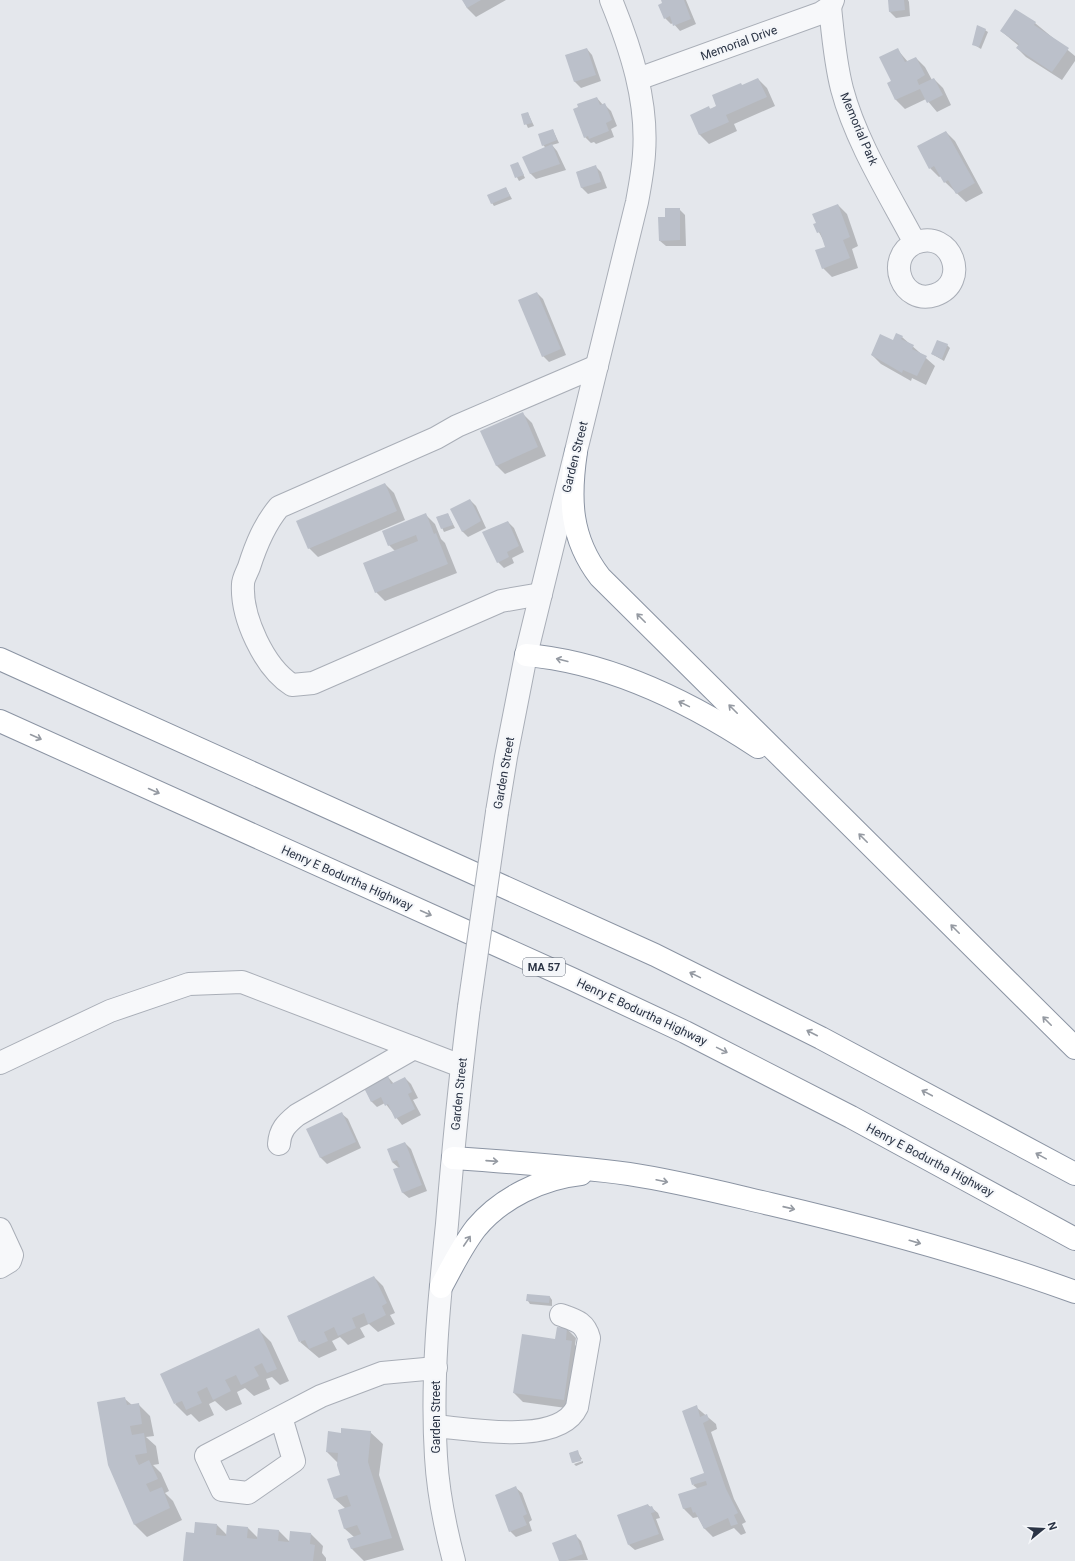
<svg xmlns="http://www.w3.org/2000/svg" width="1075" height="1561" viewBox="0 0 1075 1561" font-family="Roboto,sans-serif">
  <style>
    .shadow { fill: #0003 }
    .building { fill: #bbc0ca }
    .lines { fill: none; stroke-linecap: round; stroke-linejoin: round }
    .minor-casing { stroke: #a9aeb7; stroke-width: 24 }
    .highway-casing { stroke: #8b94a3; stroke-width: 24 }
    .minor { stroke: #f7f8fa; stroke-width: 22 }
    .highway { stroke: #fff; stroke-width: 22 }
    .minor-bridge-casing { stroke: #a9aeb7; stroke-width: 24; stroke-linecap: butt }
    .minor-bridge { stroke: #f7f8fa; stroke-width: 22 }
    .oneway { stroke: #959aa2 }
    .labels { text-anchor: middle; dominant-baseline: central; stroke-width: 4; stroke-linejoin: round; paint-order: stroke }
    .shield { fill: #f4f6f9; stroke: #676e7b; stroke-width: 1 }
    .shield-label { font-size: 11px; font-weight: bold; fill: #2b3445 }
    .street-label { font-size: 12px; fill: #2b3445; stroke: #f4f6f9 }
  </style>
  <rect width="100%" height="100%" fill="#e4e7ec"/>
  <!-- shadow -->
  <g class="shadow">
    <polygon points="463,0 506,0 476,17 467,8"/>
    <polygon points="662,0 686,0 696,24 680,31 673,23 671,24 665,18"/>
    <polygon points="889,0 908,0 909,2 910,16 896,18 890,12"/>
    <polygon points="1016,10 1035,23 1075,56 1075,61 1062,80 1026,57 1017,48 1019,46 1001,31"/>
    <polygon points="985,30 988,32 981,49 973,44"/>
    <polygon points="587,49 592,55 601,81 581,88 575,82 567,55"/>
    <polygon points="897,49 908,62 916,58 925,67 932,80 934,79 943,88 951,105 937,112 926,99 905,109 896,100 888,84 892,81"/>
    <polygon points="758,79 767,88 775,106 734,124 737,131 709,144 700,135 692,115 709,108 711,109 718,106 742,86"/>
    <polygon points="597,98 603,105 605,105 611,111 617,126 611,129 614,137 596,144 594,142 591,143 585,137"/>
    <polygon points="528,113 534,126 528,128 522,115"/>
    <polygon points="553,130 559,143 552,145 557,151 566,170 536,179 530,173 546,148 543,145"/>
    <polygon points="946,132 955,141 983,193 966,202 945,182 941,176 939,177 930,168"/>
    <polygon points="518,163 525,178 519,181 511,166"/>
    <polygon points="595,166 601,172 607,188 588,194 582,188 577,172"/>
    <polygon points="506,188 512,199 494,206 492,203"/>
    <polygon points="838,205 847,214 858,246 852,249 858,268 832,277 823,268 827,247 815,225"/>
    <polygon points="679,209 685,215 686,246 666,246 660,241"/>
    <polygon points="537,293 543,299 566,355 549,362 543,356"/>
    <polygon points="902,337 935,366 926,385 912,378 911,381 881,364 872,355"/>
    <polygon points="947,345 950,348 944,361 932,354"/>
    <polygon points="523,414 532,423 546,456 505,474 496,465"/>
    <polygon points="385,484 394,493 405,520 318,557 309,548"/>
    <polygon points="470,500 476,506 486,528 468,537 462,531"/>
    <polygon points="448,514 455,528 444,532 437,517"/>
    <polygon points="426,515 435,524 441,539 445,543 457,573 385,601 376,592 395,551 389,545"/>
    <polygon points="508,522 514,528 524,552 512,558 514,563 504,568 498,562"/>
    <polygon points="388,1077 394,1084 405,1078 411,1084 418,1098 413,1100 421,1115 402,1125 385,1103 377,1107 371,1101"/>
    <polygon points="342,1114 348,1119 361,1148 327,1164 321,1158 308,1129"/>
    <polygon points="405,1143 411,1149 427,1191 409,1198 403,1193 399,1168 392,1162"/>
    <polygon points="374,1277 383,1286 395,1313 390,1315 395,1324 378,1332 369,1324 360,1328 365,1337 348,1345 340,1337 332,1341 337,1350 319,1358 300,1342"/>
    <polygon points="550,1297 552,1300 552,1306 530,1304 528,1301"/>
    <polygon points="567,1329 576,1338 575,1345 581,1351 573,1409 523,1402 514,1393 556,1340"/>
    <polygon points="259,1330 271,1342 289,1381 280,1385 272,1377 266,1379 270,1389 254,1396 245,1388 237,1392 242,1404 226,1411 215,1401 209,1404 214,1415 199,1422 191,1414 187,1416 175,1404"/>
    <polygon points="125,1399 132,1405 138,1404 150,1416 154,1436 146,1437 156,1446 159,1464 153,1465 161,1473 169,1491 165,1493 173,1501 182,1520 147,1537 135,1525"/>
    <polygon points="696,1407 716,1424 717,1429 711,1432 734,1499 746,1522 742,1524 746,1533 741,1535 734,1528 713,1537 704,1528 698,1517 693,1518 684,1509 680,1494 698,1489 693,1485 706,1474"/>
    <polygon points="370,1432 383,1444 379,1475 404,1550 364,1561 352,1549 349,1539 354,1537 345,1529 345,1508 335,1499 341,1476 338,1463 327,1452 342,1434"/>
    <polygon points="577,1451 582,1459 573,1463 570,1453"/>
    <polygon points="583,1461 583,1463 576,1466 574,1464"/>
    <polygon points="516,1488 522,1493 532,1520 529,1522 532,1531 516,1537 510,1531"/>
    <polygon points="648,1505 658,1513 660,1518 656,1519 664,1540 635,1550 629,1545"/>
    <polygon points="217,1525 227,1535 248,1528 258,1538 259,1529 279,1531 290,1542 311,1534 323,1546 322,1553 326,1558 326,1561 185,1561 195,1534"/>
    <polygon points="575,1535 581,1541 588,1560 560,1561"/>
  </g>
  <!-- building -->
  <g class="building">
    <polygon points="462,0 481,0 467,8"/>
    <polygon points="661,0 684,0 691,19 673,26 670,16 664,19 658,5 662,3"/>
    <polygon points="888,0 904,0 905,10 889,12"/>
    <polygon points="1015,9 1036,22 1034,25 1069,48 1052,72 1016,48 1019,44 1000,31"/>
    <polygon points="977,25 986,29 979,47 972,45"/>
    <polygon points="587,48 596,75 574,82 565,55"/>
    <polygon points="898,48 905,62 916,57 925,75 917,80 919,85 934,78 943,95 927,103 920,89 895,100 887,83 891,81 879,57"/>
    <polygon points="758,78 767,97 726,115 729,122 699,135 690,115 709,106 710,109 716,106 712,95 741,83 742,85"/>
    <polygon points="597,97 600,105 605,103 612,120 606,123 609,131 589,139 588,136 584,138 573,109 578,107 577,104"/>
    <polygon points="528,112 532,123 524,125 521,114"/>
    <polygon points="553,129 557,140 542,146 538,134"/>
    <polygon points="946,131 975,183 956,194 948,180 944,183 934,166 929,169 917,146"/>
    <polygon points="552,144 560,164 530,174 522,157"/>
    <polygon points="518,162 524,175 515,178 510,165"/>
    <polygon points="596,165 601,182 581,188 576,172"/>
    <polygon points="506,187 510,196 491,204 487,195"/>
    <polygon points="838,204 850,237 843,240 850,258 822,269 815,250 825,247 820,232 817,233 813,224 816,223 812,214"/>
    <polygon points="665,208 680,208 680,240 659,241 658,217 665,217"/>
    <polygon points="537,292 561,349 542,357 518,300"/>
    <polygon points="896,333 903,336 901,339 914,345 912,349 927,356 917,376 903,370 902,373 871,355 880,334 893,340"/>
    <polygon points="937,340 948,344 942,359 931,354"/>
    <polygon points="523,412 538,447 496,466 480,431"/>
    <polygon points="385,483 397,511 308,549 296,521"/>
    <polygon points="470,499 481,521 462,532 450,509"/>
    <polygon points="426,513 434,534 436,533 448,564 375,593 363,563 418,541 416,535 388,546 382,531"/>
    <polygon points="448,513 453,525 441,529 436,517"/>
    <polygon points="508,521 519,546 507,552 509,557 497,563 482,532"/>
    <polygon points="388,1076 391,1084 405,1077 412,1092 408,1094 415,1109 395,1119 388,1104 385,1106 381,1097 371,1102 364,1088"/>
    <polygon points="342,1112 356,1142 320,1158 306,1129"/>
    <polygon points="405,1142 422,1185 402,1193 393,1169 400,1167 397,1160 392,1162 387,1149"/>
    <polygon points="374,1276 387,1303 382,1306 386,1315 368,1324 364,1313 352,1318 356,1328 338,1336 334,1327 324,1332 328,1341 309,1349 305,1340 299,1342 287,1316"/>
    <polygon points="527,1294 550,1296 549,1303 526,1301"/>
    <polygon points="557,1327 567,1328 566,1340 572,1341 564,1400 513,1393 522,1334 555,1339"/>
    <polygon points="259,1328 277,1369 267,1373 262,1363 254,1367 259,1376 241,1385 236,1375 225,1380 231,1391 213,1400 207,1387 197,1392 202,1403 186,1410 182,1401 174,1404 160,1374"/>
    <polygon points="125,1397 127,1405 139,1403 142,1424 130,1426 132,1435 144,1433 147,1453 135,1455 136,1459 139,1465 149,1460 158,1479 146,1484 150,1492 162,1487 170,1508 134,1525 108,1465 97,1402"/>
    <polygon points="697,1405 700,1417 707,1414 709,1420 703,1423 726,1489 738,1513 734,1515 738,1524 731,1526 728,1518 704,1529 695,1512 693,1513 691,1507 683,1509 678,1494 707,1485 706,1481 692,1485 690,1478 704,1473 682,1411"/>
    <polygon points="341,1428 371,1431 368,1462 392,1538 351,1549 347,1539 361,1534 357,1525 344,1529 338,1510 351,1506 347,1495 334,1499 327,1479 340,1475 337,1465 338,1453 326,1452 328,1431 341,1433"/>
    <polygon points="578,1450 581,1461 572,1463 569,1453"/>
    <polygon points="516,1486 527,1514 523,1516 527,1525 509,1532 495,1495"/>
    <polygon points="648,1504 649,1507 652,1506 655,1512 651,1513 659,1534 628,1545 617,1515"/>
    <polygon points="195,1522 217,1524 216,1535 226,1536 227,1525 248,1527 247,1538 257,1539 258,1528 279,1530 278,1541 289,1542 290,1531 311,1533 310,1544 315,1545 313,1561 183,1561 186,1532 194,1533"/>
    <polygon points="576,1534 583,1554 565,1561 559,1561 552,1543"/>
  </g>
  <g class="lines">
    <defs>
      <g id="minor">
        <path d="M830 7C833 35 835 62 842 89 856 142 889 194 915 243 952 228 971 283 935 295 902 306 884 258 915 243"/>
        <polyline points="638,79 821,13 830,7 833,0"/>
        <path d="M541 594 501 601 313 683 292 685C264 667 241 617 243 584 243 579 247 572 249 567 256 545 264 525 279 507L436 438 457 426 597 366"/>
        <path d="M497 812 506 757 526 655 637 202C640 186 643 170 644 154 648 101 631 49 611 0"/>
        <polyline points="0,1063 110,1011 189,984 242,982 461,1066"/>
        <path d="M279 1144C280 1130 286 1124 297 1115L414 1048"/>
        <polyline points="0,1229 12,1255 10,1261 0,1267"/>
        <polyline points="281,1417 294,1461 248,1493 222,1490 206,1456 321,1396 382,1373 436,1368"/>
        <path d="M435 1426C470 1429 559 1446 577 1407L589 1338C585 1322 575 1320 561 1315"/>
        <path d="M454 1561C445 1527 438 1492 436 1457 431 1379 439 1301 447 1224 453 1151 460 1079 469 1007"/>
      </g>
      <g id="highway">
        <path d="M576 452C569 499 570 538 600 577L1075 1048"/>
        <path d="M526 655C609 662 690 702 758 747"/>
        <polyline points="0,659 655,955 821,1038 1075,1174"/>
        <polyline points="0,721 572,979 685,1032 851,1117 1075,1239"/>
        <path d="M453 1158C512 1162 570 1166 629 1174 676 1181 723 1193 770 1204 873 1228 976 1256 1075 1292"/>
        <path d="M441 1287C452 1267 462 1246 476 1228 501 1198 542 1178 581 1174"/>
      </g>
    </defs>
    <!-- minor casing -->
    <use href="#minor" class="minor-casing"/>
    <!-- highway casing -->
    <use href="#highway" class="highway-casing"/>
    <!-- minor -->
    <use href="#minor" class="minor"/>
    <!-- highway -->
    <use href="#highway" class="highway"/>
    <defs>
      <polyline id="minor-bridge" points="469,1007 497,812"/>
    </defs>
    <!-- minor-bridge casing -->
    <use href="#minor-bridge" class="minor-bridge-casing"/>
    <!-- minor-bridge -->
    <use href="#minor-bridge" class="minor-bridge"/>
  </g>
  <!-- one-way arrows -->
  <defs><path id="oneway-shaft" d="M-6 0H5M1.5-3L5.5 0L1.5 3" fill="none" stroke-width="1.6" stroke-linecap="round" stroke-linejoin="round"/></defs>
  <g class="oneway">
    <use href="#oneway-shaft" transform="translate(641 618) rotate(-135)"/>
    <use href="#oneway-shaft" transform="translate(562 660) rotate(-166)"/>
    <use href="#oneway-shaft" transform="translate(684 704) rotate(-154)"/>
    <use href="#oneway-shaft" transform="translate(733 709) rotate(-135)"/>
    <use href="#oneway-shaft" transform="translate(36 737) rotate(24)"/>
    <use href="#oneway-shaft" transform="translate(154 791) rotate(24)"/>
    <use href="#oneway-shaft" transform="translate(863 838) rotate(-135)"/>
    <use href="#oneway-shaft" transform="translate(426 913) rotate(24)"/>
    <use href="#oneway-shaft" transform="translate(955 929) rotate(-135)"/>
    <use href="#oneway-shaft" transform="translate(695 975) rotate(-154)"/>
    <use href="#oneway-shaft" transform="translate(1047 1021) rotate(-135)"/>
    <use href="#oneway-shaft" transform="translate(812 1033) rotate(-153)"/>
    <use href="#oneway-shaft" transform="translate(722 1050) rotate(26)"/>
    <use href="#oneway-shaft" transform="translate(927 1093) rotate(-152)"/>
    <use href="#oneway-shaft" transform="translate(1041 1156) rotate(-151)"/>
    <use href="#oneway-shaft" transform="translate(492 1161) rotate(4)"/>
    <use href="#oneway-shaft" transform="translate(662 1181) rotate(12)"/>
    <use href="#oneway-shaft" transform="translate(789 1208) rotate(13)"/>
    <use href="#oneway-shaft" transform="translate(467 1241) rotate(-56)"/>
    <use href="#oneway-shaft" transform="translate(915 1242) rotate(16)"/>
  </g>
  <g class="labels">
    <!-- shield labels -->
    <rect class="shield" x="523" y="958" width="42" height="18" rx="3"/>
    <g class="shield-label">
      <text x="544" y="967">MA 57</text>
    </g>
    <!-- street labels -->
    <g class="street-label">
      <text transform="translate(739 43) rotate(-20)">Memorial Drive</text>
      <text transform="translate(859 129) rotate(67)">Memorial Park</text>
      <text transform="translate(575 457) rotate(-76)">Garden Street</text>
      <text transform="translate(504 773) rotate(-80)">Garden Street</text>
      <text transform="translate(347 878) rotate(24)">Henry E Bodurtha Highway</text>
      <text transform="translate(642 1012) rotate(25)">Henry E Bodurtha Highway</text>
      <text transform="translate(459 1094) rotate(-84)">Garden Street</text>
      <text transform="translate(930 1160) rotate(28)">Henry E Bodurtha Highway</text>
      <text transform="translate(436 1417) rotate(-90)">Garden Street</text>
    </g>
  </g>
  <!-- north arrow -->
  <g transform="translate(1043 1529) rotate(72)" stroke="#f4f6f9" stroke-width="3" paint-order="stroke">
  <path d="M0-3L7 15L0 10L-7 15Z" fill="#2b3445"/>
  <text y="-6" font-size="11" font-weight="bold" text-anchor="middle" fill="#2b3445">N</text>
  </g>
</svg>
